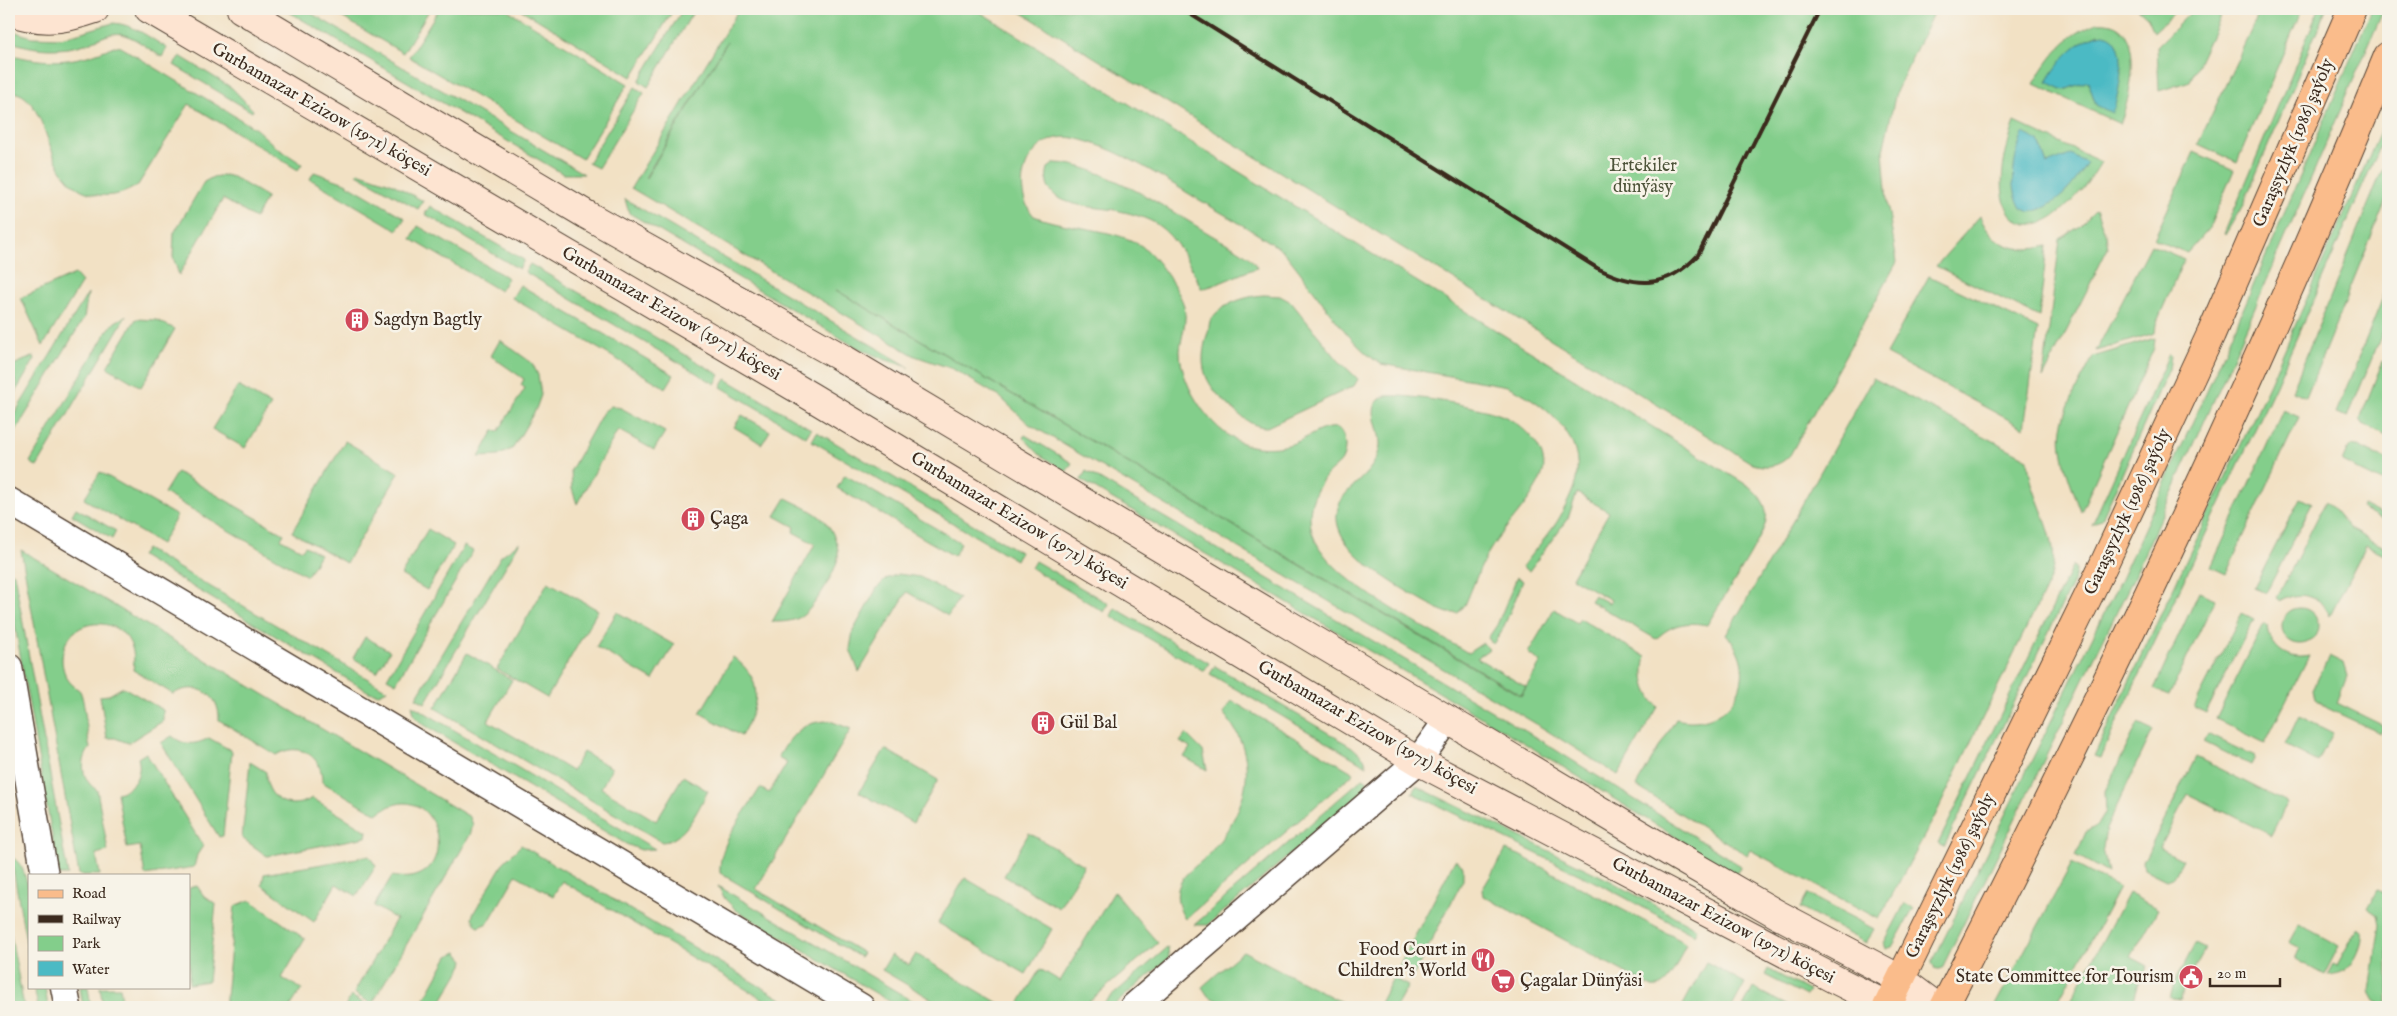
<svg xmlns="http://www.w3.org/2000/svg" width="2397" height="1016" viewBox="0 0 2397 1016" font-family="'IM FELL English',serif">
  <style>
    .green { fill: #83ce8b; stroke: #5f7c54; fill-rule: evenodd }
    .water { fill: #4cbac4; stroke: #447271 }
    .lines { fill: none; stroke-linecap: round; stroke-linejoin: round }
    .street-casing { stroke: #564537; stroke-width: 29 }
    .secondary-casing { stroke: #564537; stroke-width: 30 }
    .primary-casing { stroke: #564537; stroke-width: 30 }
    .street { stroke: #fff; stroke-width: 26 }
    .secondary { stroke: #fde4d1; stroke-width: 28 }
    .primary { stroke: #fabc8b; stroke-width: 28 }
    .rail { stroke: #3b2a1e; stroke-width: 4 }
    .labels { text-anchor: middle; dominant-baseline: central; stroke-width: 5; stroke-linejoin: round; paint-order: stroke }
    .street-label { font-size: 18px; fill: #3b2a1e; stroke: #f7f3e8 }
    .park-label { font-size: 18px; fill: #4d5339; stroke: #f7f3e8 }
    .poi-label { font-size: 18px; fill: #3b2a1e; stroke: #f7f3e8; text-anchor: start }
  </style>
  <rect width="100%" height="100%" fill="#f7f3e8"/>
  <filter id="ink" filterUnits="userSpaceOnUse"><feTurbulence type="fractalNoise" baseFrequency=".02" numOctaves="2"/><feDisplacementMap in="SourceGraphic" scale="10" xChannelSelector="R" yChannelSelector="G"/><feConvolveMatrix kernelMatrix="1 2 1 2 8 2 1 2 1" color-interpolation-filters="sRGB"/></filter>
  <filter id="wash" filterUnits="userSpaceOnUse"><feTurbulence type="fractalNoise" baseFrequency=".0096" numOctaves="4" result="noise"/><feDisplacementMap in="SourceGraphic" scale="20" xChannelSelector="R" yChannelSelector="G"/><feGaussianBlur stdDeviation="1.12" result="paint"/><feColorMatrix in="noise" values="0 0 0 0 0 0 0 0 0 0 0 0 0 0 0 0 0 1.4 0 .05"/><feComposite in="paint" operator="in"/></filter>
  <g filter="url(#wash)">
    <rect width="100%" height="100%" fill="#f2e1c4"/>
    <!-- green -->
    <g class="green">
      <polygon points="284,9 304,9 584,174 563,174"/>
      <polygon points="328,9 430,9 403,53"/>
      <polygon points="439,9 506,9 628,84 582,159 409,57"/>
      <polygon points="520,9 674,9 632,77"/>
      <polygon points="683,9 695,9 648,87 639,81"/>
      <path d="M739 9H975L1750 487C1761 497 1768 506 1766 520 1765 536 1718 606 1707 625 1687 621 1671 624 1656 639L1590 601 1594 595 1609 603 1611 600 1572 578 1609 512 1577 493 1568 518 1529 571 1522 567C1534 549 1551 534 1561 515 1567 503 1576 487 1577 473 1582 433 1539 399 1507 386L1381 364C1346 344 1311 282 1282 250 1253 230 1221 213 1191 195 1155 173 1115 147 1074 138 1030 130 1007 186 1034 216 1065 229 1117 228 1143 247 1155 255 1180 291 1184 306 1188 319 1181 337 1180 351 1180 387 1215 438 1251 446 1266 449 1285 448 1299 441 1313 435 1322 426 1338 428 1346 435 1347 450 1342 460 1338 466 1331 470 1326 476 1311 495 1305 518 1315 540 1336 585 1426 627 1468 653L1483 643 1489 649 1477 658 1526 687 1521 695 836 290 1521 696 1541 662 1528 653 1554 609 1577 623 1580 619 1646 657C1641 676 1645 693 1658 707L1618 775 1533 722 1029 424 1000 397 953 369 915 356 631 188ZM727 42 646 178H645Z"/>
      <path d="M1016 9H1935L1896 92 1883 151 1887 202 1897 262 1790 455C1779 467 1767 468 1753 464Z"/>
      <polygon points="2138,9 2178,9 2154,32 2148,18"/>
      <polygon points="2194,9 2224,9 2190,81 2159,91 2157,46"/>
      <polygon points="2261,9 2302,9 2237,162 2198,144"/>
      <polygon points="2319,9 2326,9 2243,205 2225,235 2224,234"/>
      <polygon points="2372,9 2384,9 2239,345 2131,583 1942,968 1935,970 1932,963 2121,579 2229,342"/>
      <path d="M113 23C133 24 150 38 167 48L162 57C150 50 135 37 122 34 110 31 96 41 85 44 60 52 33 50 9 41V30L32 37 61 38Z"/>
      <path d="M2097 23C2149 18 2131 96 2120 124L2034 84C2049 57 2067 34 2097 23ZM2099 34 2117 43C2124 63 2120 83 2115 103L2096 105 2088 81 2064 90 2048 82C2058 62 2077 42 2099 34Z"/>
      <path d="M114 46 121 47 256 129 276 147 302 164 298 170 189 104 138 185C126 193 113 197 98 195 47 188 54 125 26 98 22 94 14 92 9 90V54C47 65 78 63 114 46Z"/>
      <polygon points="180,56 232,88 253,110 252,112 174,65"/>
      <polygon points="635,87 644,93 598,168 588,163"/>
      <polygon points="2388,113 2388,128 2276,385 2100,758 2094,756 2270,383"/>
      <path d="M2015 122 2101 162C2089 183 2051 236 2020 222 1989 206 2006 146 2015 122ZM2021 138 2039 141 2047 165 2082 172 2066 192 2041 209 2016 197 2014 168Z"/>
      <polygon points="2194,152 2234,170 2209,228 2187,253 2154,239"/>
      <polygon points="2388,156 2388,195 2306,397 2292,391"/>
      <path d="M1055 163C1099 163 1169 210 1208 233 1222 242 1250 252 1257 268 1245 271 1208 290 1201 288 1190 265 1178 238 1155 223 1142 216 1129 213 1115 210 1091 206 1037 207 1048 168Z"/>
      <polygon points="314,172 345,183 405,218 397,230 310,179"/>
      <polygon points="358,172 393,184 423,201 418,209 357,174"/>
      <polygon points="225,175 233,177 267,197 255,218 223,199 179,275 173,257 174,233 204,182 213,177"/>
      <polygon points="625,199 909,367 883,359 854,346 629,213"/>
      <polygon points="430,206 524,260 519,269 425,214"/>
      <polygon points="2096,209 2106,236 2108,248 2043,378 2060,239 2077,228"/>
      <path d="M1980 216C1991 246 2019 254 2047 246L2039 317 1936 266Z"/>
      <polygon points="418,226 508,278 500,291 411,239"/>
      <polygon points="2151,245 2184,259 2156,324 2155,333 2096,351"/>
      <polygon points="530,264 720,375 715,384 525,272"/>
      <polygon points="75,274 82,282 43,346 21,298"/>
      <polygon points="1929,276 2038,329 2024,428 1886,354"/>
      <polygon points="520,285 674,375 666,388 512,298"/>
      <polygon points="2388,285 2388,319 2348,417 2336,413"/>
      <polygon points="88,293 84,318 9,442 9,423"/>
      <path d="M1264 295 1280 296 1291 302 1338 360 1358 379 1354 386 1267 427C1253 427 1244 419 1234 410 1206 386 1196 369 1208 332 1209 329 1209 325 1210 321 1220 304 1246 296 1264 295Z"/>
      <polygon points="126,316 37,467 30,462 107,331 115,322"/>
      <polygon points="136,319 156,320 175,329 141,387 107,367"/>
      <path d="M2155 338 2154 348 2081 512C2072 485 2056 452 2063 423 2068 400 2083 378 2093 357Z"/>
      <polygon points="500,340 532,363 538,375 541,395 536,409 513,448 498,456 479,457 494,430 498,432 525,388 521,385 524,379 491,356"/>
      <polygon points="2169,354 2171,356 2169,369 2102,519 2092,525"/>
      <polygon points="34,356 35,359 9,403 9,389 17,385 9,367"/>
      <polygon points="2383,360 2388,363 2388,437 2363,424 2360,419"/>
      <path d="M1873 378 2028 459C2029 500 2063 535 2051 577L1935 816 1879 919 1750 850 1747 855 1636 786 1676 719C1729 733 1765 674 1726 635L1794 519Z"/>
      <polygon points="726,379 811,429 806,437 721,387"/>
      <polygon points="238,386 271,405 245,448 212,429"/>
      <path d="M1385 396C1409 394 1478 406 1501 415 1520 422 1549 449 1543 472 1536 497 1504 527 1490 550 1479 568 1473 587 1465 605L1458 613H1448L1440 610C1409 592 1322 550 1339 505 1346 486 1371 478 1379 451 1385 431 1361 408 1385 396Z"/>
      <polygon points="611,406 621,408 665,432 654,450 618,430 577,504 572,489 571,470 603,412"/>
      <polygon points="2283,410 2299,417 2226,574 2211,567"/>
      <polygon points="742,415 770,431 762,444 734,427"/>
      <polygon points="817,432 1020,552 1016,560 812,441"/>
      <polygon points="1025,435 1072,463 1066,472 1039,454 1023,437"/>
      <polygon points="345,441 399,473 346,563 292,532"/>
      <polygon points="2352,446 2358,446 2388,461 2388,485 2342,462 2348,448"/>
      <polygon points="1086,471 1527,732 1741,866 1735,874 1521,741 1081,480"/>
      <polygon points="100,472 177,516 161,544 84,499"/>
      <polygon points="177,472 284,534 281,539 302,550 305,546 320,554 307,576 164,493"/>
      <polygon points="845,475 961,543 954,556 837,488"/>
      <path d="M786 498C801 506 821 513 830 528 835 537 839 547 838 557 836 572 814 608 802 616 793 622 782 622 772 622L815 544 793 532 795 527 775 516Z"/>
      <polygon points="2300,498 2312,504 2266,593 2254,588"/>
      <path d="M2326 501 2350 529 2388 549V556L2366 545 2330 616C2321 595 2299 590 2281 601L2277 598Z"/>
      <polygon points="2363,505 2388,518 2388,522 2361,508"/>
      <polygon points="76,508 116,531 112,539 72,515"/>
      <polygon points="428,529 454,545 427,590 401,575"/>
      <polygon points="520,542 425,703 416,698 501,556"/>
      <polygon points="464,546 473,551 396,683 387,678"/>
      <polygon points="146,549 387,690 379,694 369,692 141,556"/>
      <path d="M21 550 470 817 473 825 470 835 372 1004 354 993 396 919 374 906 392 876C467 892 440 766 377 814L322 782C323 756 299 741 276 755L219 720C220 693 196 681 173 694L133 670C143 613 64 608 62 659 62 669 66 680 74 686 75 688 79 689 80 691 85 701 87 735 90 748 79 762 82 781 97 790L108 851 96 854 100 875H79Z"/>
      <polygon points="1035,561 1109,604 1104,612 1031,568"/>
      <polygon points="2073,565 2076,571 2074,580 1944,847 1938,844"/>
      <polygon points="9,573 14,573 68,875 59,875 9,592"/>
      <polygon points="898,574 920,577 959,598 948,616 907,592 859,672 850,649 853,631 877,588 886,579"/>
      <polygon points="1517,577 1523,581 1501,633 1493,644 1488,638 1497,625"/>
      <polygon points="548,582 598,610 547,698 497,669"/>
      <polygon points="2199,592 2215,599 2169,696 2154,689"/>
      <polygon points="1115,608 1209,663 1204,671 1111,616"/>
      <circle cx="2300" cy="626" r="18"/>
      <polygon points="617,612 674,645 653,680 596,647"/>
      <polygon points="2242,613 2254,619 2206,713 2194,707"/>
      <path d="M2264 624 2268 626C2270 648 2288 661 2309 656L2265 743 2216 719Z"/>
      <polygon points="365,637 390,651 377,672 353,658"/>
      <path d="M467 653 512 680 488 721 572 771 583 752 612 768 601 788 656 821 683 776 708 791C698 809 685 841 662 842L435 708Z"/>
      <polygon points="2329,656 2343,663 2347,676 2337,703 2384,726 2380,733 2327,708 2315,699 2313,689"/>
      <path d="M733 657C766 681 758 706 741 736L700 713Z"/>
      <polygon points="1215,666 1352,747 1364,758 1367,766 1210,674"/>
      <polygon points="123,687 163,710 163,721 128,743 115,738 107,738 100,696 109,695"/>
      <path d="M1232 701 1354 773 1185 919C1178 908 1174 894 1181 882 1186 871 1200 864 1208 855 1246 813 1264 760 1223 713Z"/>
      <polygon points="412,705 655,849 641,850 626,844 421,723 415,717"/>
      <polygon points="2299,716 2333,733 2318,762 2285,745"/>
      <path d="M830 721 851 729 756 889 863 953 860 957 720 873C718 843 745 813 760 788L769 793 787 763 778 758C791 735 802 721 830 721Z"/>
      <polygon points="2138,723 2153,730 2106,829 2103,848 2108,873 2076,855 2086,832 2098,825 2106,812 2105,792"/>
      <polygon points="1186,734 1203,751 1207,770 1184,757 1190,748 1180,742"/>
      <polygon points="2208,734 2255,757 2251,765 2204,742"/>
      <path d="M172 736C184 746 196 745 209 738L232 751 223 836 219 837 161 743Z"/>
      <polygon points="885,749 938,780 913,823 859,792"/>
      <path d="M146 753 203 846 197 855 194 867 145 875 140 846 127 848 117 793C133 790 143 774 138 758Z"/>
      <polygon points="2196,757 2287,803 2271,835 2188,794 2160,848 2183,860 2174,877 2166,880 2144,869 2143,862"/>
      <path d="M250 762 266 772C265 798 289 813 312 798L367 831 366 837 267 856 242 838Z"/>
      <polygon points="1363,778 1368,781 1365,790 1208,925 1194,925"/>
      <polygon points="1416,786 1611,881 1697,929 1694,935 1607,888 1412,793"/>
      <polygon points="1029,833 1084,865 1059,908 1004,876"/>
      <polygon points="521,845 795,1007 776,1007 562,881 553,896 516,875 488,923 478,927 472,919 473,914 504,862"/>
      <path d="M1506 850 1519 855 1682 941 1686 944 1684 948C1678 961 1669 990 1652 987L1483 896 1482 890Z"/>
      <polygon points="369,856 376,866 357,896 336,884 314,922 262,885 264,874"/>
      <path d="M11 857C36 867 29 934 29 958Z"/>
      <polygon points="1455,860 1463,866 1463,880 1413,976 1398,968"/>
      <polygon points="2072,863 2119,888 2055,1007 1994,1007"/>
      <polygon points="965,878 1052,929 1026,974 938,923"/>
      <polygon points="197,886 204,896 216,904 208,981 189,984 189,888"/>
      <polygon points="718,886 923,1007 899,1007 736,910 725,899"/>
      <polygon points="2377,890 2388,896 2388,1007 2375,1000 2370,991 2380,924 2378,915 2367,908"/>
      <polygon points="1114,892 1158,943 1083,1007 1017,1007 1040,969 1060,981"/>
      <polygon points="2128,893 2158,909 2131,957 2148,966 2138,985 2132,1007 2067,1007"/>
      <polygon points="1808,894 1874,929 1866,943 1800,908"/>
      <polygon points="250,900 305,939 282,978 302,989 290,1007 225,1007 235,906"/>
      <polygon points="1905,903 1914,908 1892,947 1886,949 1884,943"/>
      <polygon points="2299,924 2339,946 2324,975 2295,959 2300,948 2289,942"/>
      <polygon points="9,925 24,1007 9,1007"/>
      <path d="M2358 928 2362 931C2364 942 2355 962 2346 969 2341 974 2334 974 2327 975L2333 964 2337 966Z"/>
      <polygon points="2195,944 2205,949 2183,989 2181,999 2170,998 2174,984"/>
      <polygon points="1168,947 1169,958 1112,1007 1099,1007"/>
      <polygon points="1243,951 1351,1007 1230,1007 1208,996 1202,987"/>
      <polygon points="457,952 464,960 463,965 438,1007 420,1007 448,956"/>
      <polygon points="916,954 1005,1007 945,1007 882,970 891,955 909,965"/>
      <polygon points="1706,962 1745,983 1732,1007 1682,1007"/>
      <polygon points="1768,969 1809,991 1806,996 1765,975"/>
      <polygon points="1393,978 1408,986 1396,1007 1378,1007"/>
      <polygon points="34,987 45,987 48,1007 38,1007"/>
      <polygon points="80,987 88,987 91,1007 83,1007"/>
      <polygon points="100,987 120,987 123,1007 103,1007"/>
      <polygon points="1753,988 1790,1007 1743,1007"/>
      <polygon points="351,996 370,1007 345,1007"/>
      <polygon points="206,1000 205,1007 166,1007"/>
    </g>
    <!-- water -->
    <g class="water">
      <path d="M2104 34C2132 38 2119 96 2112 113L2096 105 2088 81 2064 90 2047 82C2059 61 2079 37 2104 34Z"/>
      <path d="M2023 133 2039 141 2047 164 2070 155 2087 163C2075 184 2056 208 2030 212L2021 208C2008 186 2014 156 2023 133Z"/>
    </g>
  </g>
  <g filter="url(#ink)">
    <g class="lines">
      <defs>
        <g id="street">
          <polyline points="9,501 861,1007"/>
          <polyline points="9,667 45,875"/>
          <polyline points="64,987 68,1007"/>
          <polyline points="1133,1007 1418,761 1448,719"/>
        </g>
        <g id="secondary">
          <polyline points="149,9 810,396 1418,761 1838,981 1888,1006 1902,1007"/>
          <polyline points="241,9 587,215 837,355 1678,857 1777,914 1900,979 1937,1007"/>
          <path d="M9 11C41 23 63 20 95 9"/>
        </g>
        <g id="primary">
          <polyline points="1887,1007 2103,566 2211,334 2352,9"/>
          <path d="M1944 1007C2103 696 2255 380 2388 56"/>
        </g>
      </defs>
      <!-- street casing -->
      <use href="#street" class="street-casing"/>
      <!-- secondary casing -->
      <use href="#secondary" class="secondary-casing"/>
      <!-- primary casing -->
      <use href="#primary" class="primary-casing"/>
      <!-- street -->
      <use href="#street" class="street"/>
      <!-- secondary -->
      <use href="#secondary" class="secondary"/>
      <!-- primary -->
      <use href="#primary" class="primary"/>
      <!-- rail -->
      <path class="rail" d="M1182 9 1597 268C1636 288 1667 289 1698 255L1820 9"/>
    </g>
  </g>
  <!-- icons -->
  <defs>
    <symbol id="building-disc" viewBox="-11 -11 22 22"><circle r="9.5" fill="#d1495b" stroke="#f7f3e8"/><path d="M-4-6H4V6H1V3H-1V6H-4ZM-2.5-4.3h1.7v1.8h-1.7ZM.8-4.3h1.7v1.8H.8ZM-2.5-1h1.7V.8h-1.7ZM.8-1h1.7V.8H.8Z" fill="#fff"/></symbol>
    <symbol id="restaurant-disc" viewBox="-11 -11 22 22"><circle r="9.5" fill="#d1495b" stroke="#f7f3e8"/><path d="M-5-6h1v4h1v-4h1v4h1v-4h1v5L-1.5 .5V6h-2V.5L-5-1ZM5-6V6H3V1.5H1.5Q1.5-4 5-6Z" fill="#fff"/></symbol>
    <symbol id="civic-disc" viewBox="-11 -11 22 22"><circle r="9.5" fill="#d1495b" stroke="#f7f3e8"/><path d="M-.6-6.5H3V-4.5H.6V-3L4-1V1h2V6H-6V1h2V-1L-.6-3ZM-1.2 2.5V6h2.4V2.5Z" fill="#fff"/></symbol>
    <symbol id="supermarket-disc" viewBox="-11 -11 22 22"><circle r="9.5" fill="#d1495b" stroke="#f7f3e8"/><path d="M-6-5.5h2.5l.6 2H6L4.5 2H-2.5L-4.4-4H-6ZM-1.5 3.2a1.3 1.3 0 1 0 .1 0ZM3 3.2a1.3 1.3 0 1 0 .1 0Z" fill="#fff"/></symbol>
  </defs>
  <g fill-rule="evenodd">
    <use href="#building-disc" x="343" y="306" width="28" height="28"/>
    <use href="#building-disc" x="679" y="505" width="28" height="28"/>
    <use href="#building-disc" x="1029" y="709" width="28" height="28"/>
    <use href="#restaurant-disc" x="1469" y="946" width="28" height="28"/>
    <use href="#civic-disc" x="2177" y="963" width="28" height="28"/>
    <use href="#supermarket-disc" x="1489" y="967" width="28" height="28"/>
  </g>
  <g class="labels">
    <!-- street labels -->
    <g class="street-label">
      <text transform="translate(321 110) rotate(30)">Gurbannazar Ezizow (1971) köçesi</text>
      <text transform="translate(2294 143) rotate(-67)">Garaşsyzlyk (1986) şaýoly</text>
      <text transform="translate(671 314) rotate(30)">Gurbannazar Ezizow (1971) köçesi</text>
      <text transform="translate(2128 512) rotate(-65)">Garaşsyzlyk (1986) şaýoly</text>
      <text transform="translate(1019 521) rotate(31)">Gurbannazar Ezizow (1971) köçesi</text>
      <text transform="translate(1367 728) rotate(30)">Gurbannazar Ezizow (1971) köçesi</text>
      <text transform="translate(1951 876) rotate(-64)">Garaşsyzlyk (1986) şaýoly</text>
      <text transform="translate(1723 921) rotate(28)">Gurbannazar Ezizow (1971) köçesi</text>
    </g>
    <!-- park labels -->
    <g class="park-label">
      <text x="1643" y="166">Ertekiler<tspan x="1643" dy="21">dünýäsy</tspan></text>
    </g>
    <!-- poi labels -->
    <g class="poi-label">
      <text x="374" y="320">Sagdyn Bagtly</text>
      <text x="710" y="519">Çaga</text>
      <text x="1060" y="723">Gül Bal</text>
      <text x="1466" y="950" text-anchor="end">Food Court in<tspan x="1466" dy="21">Children's World</tspan></text>
      <text x="2174" y="977" text-anchor="end">State Committee for Tourism</text>
      <text x="1520" y="981">Çagalar Dünýäsi</text>
    </g>
  </g>
  <!-- margin -->
  <rect width="2397" height="1016" fill="none" stroke="#f7f3e8" stroke-width="30"/>
  <!-- legend -->
  <rect x="28" y="874" width="162" height="115" fill="#f7f3e8" stroke="#aca397"/>
  <rect x="38" y="890" width="25" height="8" fill="#fabc8b" stroke="#aca397"/>
  <text x="72" y="898" font-size="15" fill="#3b2a1e">Road</text>
  <rect x="38" y="915" width="25" height="8" fill="#3b2a1e" stroke="#aca397"/>
  <text x="72" y="924" font-size="15" fill="#3b2a1e">Railway</text>
  <rect x="38" y="936" width="25" height="15" fill="#83ce8b" stroke="#aca397"/>
  <text x="72" y="948" font-size="15" fill="#3b2a1e">Park</text>
  <rect x="38" y="961" width="25" height="15" fill="#4cbac4" stroke="#aca397"/>
  <text x="72" y="974" font-size="15" fill="#3b2a1e">Water</text>
  <!-- scale -->
  <path d="M2210 978v8h70v-8" fill="none" stroke="#3b2a1e" stroke-width="2.5"/>
  <text x="2217" y="978" font-size="15" fill="#3b2a1e" stroke="#f7f3e8" stroke-width="4" paint-order="stroke">20 m</text>
</svg>
